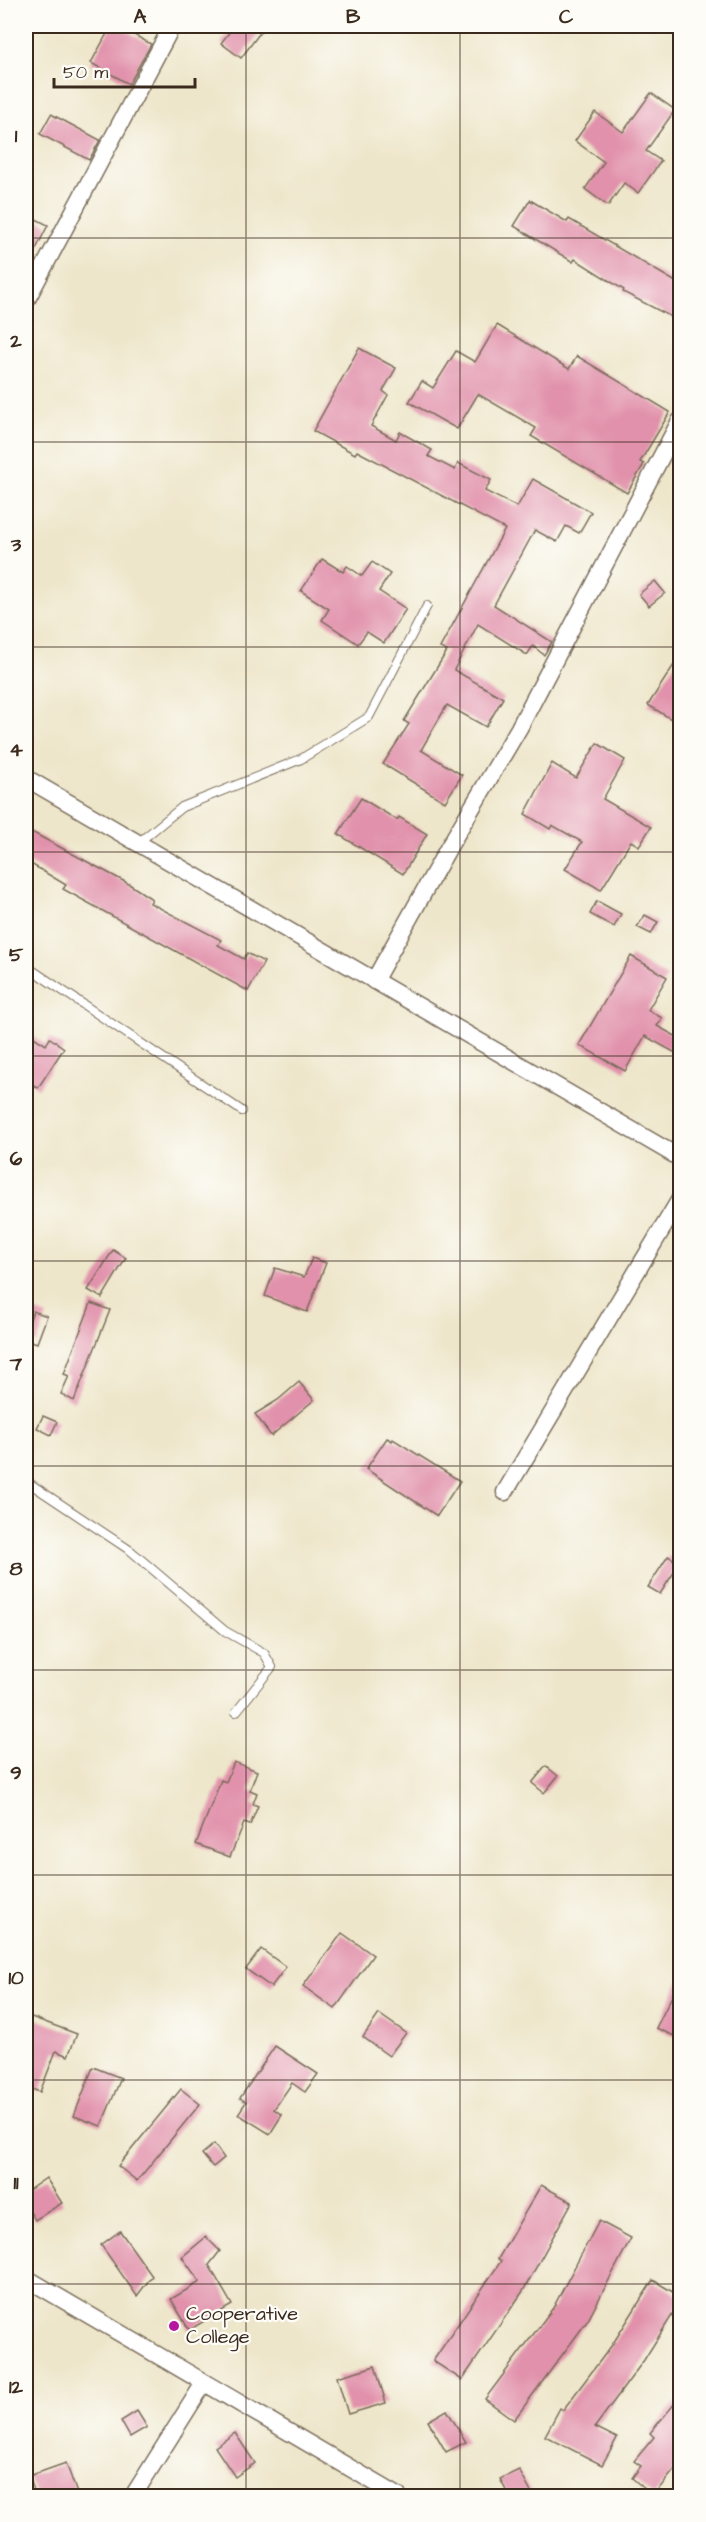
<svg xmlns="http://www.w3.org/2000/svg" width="706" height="2522" viewBox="0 0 706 2522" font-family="'Architects Daughter',sans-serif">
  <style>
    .building { fill: #e191ab }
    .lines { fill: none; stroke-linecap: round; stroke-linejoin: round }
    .service-casing { stroke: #7a6c5a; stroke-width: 10 }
    .minor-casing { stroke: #7a6c5a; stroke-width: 19 }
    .service { stroke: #fff; stroke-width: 8 }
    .minor { stroke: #fff; stroke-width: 16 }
    .grid { fill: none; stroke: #3b2a1e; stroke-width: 1.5; stroke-opacity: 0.55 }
    .poi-dot { fill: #b5179e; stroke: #fdfcf7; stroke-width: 2 }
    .labels { text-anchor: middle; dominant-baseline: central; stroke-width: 4.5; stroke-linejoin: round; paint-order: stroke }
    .poi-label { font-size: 20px; fill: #3b2a1e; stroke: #fdfcf7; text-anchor: start }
    .neatline { fill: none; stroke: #3b2a1e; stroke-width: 2 }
    .grid-label { font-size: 20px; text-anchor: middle; font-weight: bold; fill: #3b2a1e }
  </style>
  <rect width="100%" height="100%" fill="#fdfcf7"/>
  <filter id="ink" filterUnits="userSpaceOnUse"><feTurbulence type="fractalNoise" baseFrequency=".0167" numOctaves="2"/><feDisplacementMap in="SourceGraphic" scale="12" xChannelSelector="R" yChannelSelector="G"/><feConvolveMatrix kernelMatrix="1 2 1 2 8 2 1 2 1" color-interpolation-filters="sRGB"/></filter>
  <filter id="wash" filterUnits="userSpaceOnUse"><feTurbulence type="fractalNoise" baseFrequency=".008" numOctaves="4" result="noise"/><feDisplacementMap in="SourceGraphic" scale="24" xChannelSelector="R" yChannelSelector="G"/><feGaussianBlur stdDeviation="1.35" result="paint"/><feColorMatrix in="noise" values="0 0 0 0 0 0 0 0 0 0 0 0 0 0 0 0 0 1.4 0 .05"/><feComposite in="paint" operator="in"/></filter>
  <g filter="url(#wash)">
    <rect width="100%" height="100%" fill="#eee6ca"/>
    <g id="blocks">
      <!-- building -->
      <g class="building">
        <polygon points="234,26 265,26 241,58 221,43"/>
        <polygon points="110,28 123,29 151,44 129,84 91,63"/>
        <polygon points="651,93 675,110 646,151 661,161 638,193 624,183 608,206 585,189 604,162 575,141 595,112 623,132"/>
        <polygon points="51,114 100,140 89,160 40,134"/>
        <polygon points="530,200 567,222 569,219 681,285 681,322 623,292 624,290 575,259 573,262 514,226"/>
        <polygon points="26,214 48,225 26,269"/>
        <polygon points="497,325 569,369 577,356 670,412 640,462 644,464 627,493 531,436 536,428 478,394 457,429 409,402 422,381 433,388 456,351 475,362"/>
        <polygon points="359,348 396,368 383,391 388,395 371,426 396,440 400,432 432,450 428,456 455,470 458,463 491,480 485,491 517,507 533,479 591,512 579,533 566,526 557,542 535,530 494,605 552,642 544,655 533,646 527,655 478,624 454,670 503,698 486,727 447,705 421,750 462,775 445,802 383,764 409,724 404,721 447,651 440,648 505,529 357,451 355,454 313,431"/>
        <polygon points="322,559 343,572 347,566 362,576 372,562 390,574 379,591 406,609 384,643 367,632 358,644 322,620 329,609 301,591"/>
        <polygon points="655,581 665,593 649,606 639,594"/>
        <polygon points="681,654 681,725 648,705"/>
        <polygon points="597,743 625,760 603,799 651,827 639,846 631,841 601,890 565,869 582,842 552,825 550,829 525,814 552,763 576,778"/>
        <polygon points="361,798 397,820 399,817 427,834 403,874 338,834"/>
        <polygon points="26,829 129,884 152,899 150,903 221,940 218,945 244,959 247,953 264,962 248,991 63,889 66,885 26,861"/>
        <polygon points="597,901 621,914 614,927 590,914"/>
        <polygon points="645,915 658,922 651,934 637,927"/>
        <polygon points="631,956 667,977 648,1010 662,1018 657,1026 681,1039 681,1056 645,1036 625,1071 579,1045"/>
        <polygon points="26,1032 46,1045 50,1038 64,1048 38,1088 26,1080"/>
        <polygon points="113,1250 126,1258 102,1298 88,1290"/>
        <polygon points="312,1258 326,1263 307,1312 265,1296 275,1268 304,1277"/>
        <polygon points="91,1303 110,1310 74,1401 61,1394 69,1376 64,1374"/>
        <polygon points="33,1311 47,1316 37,1343 26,1339 26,1320 29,1322"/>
        <polygon points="299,1382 314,1400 271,1436 255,1414 278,1400"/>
        <polygon points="43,1416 57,1422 51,1435 37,1428"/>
        <polygon points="387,1438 392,1441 393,1439 460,1481 437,1516 366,1469"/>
        <polygon points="668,1556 680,1563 660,1594 648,1587"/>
        <polygon points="234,1762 257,1771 250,1790 257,1793 253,1804 258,1806 250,1825 244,1823 230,1857 196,1844 221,1780 226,1782"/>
        <polygon points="546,1766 558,1776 544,1793 532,1783"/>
        <polygon points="342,1933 373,1955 335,2009 303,1986"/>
        <polygon points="261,1949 286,1967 271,1987 246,1969"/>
        <polygon points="681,1978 681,2039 656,2028"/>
        <polygon points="379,2014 406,2033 389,2056 363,2037"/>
        <polygon points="26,2015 77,2034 68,2056 56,2051 40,2092 26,2087 26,2064 34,2042 26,2039"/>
        <polygon points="275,2046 318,2074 305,2092 292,2083 274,2109 282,2115 270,2134 238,2114 246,2102 240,2098"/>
        <polygon points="93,2067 121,2078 101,2126 74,2116"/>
        <polygon points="181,2089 200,2104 137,2181 118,2166"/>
        <polygon points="214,2144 224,2158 213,2167 202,2154"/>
        <polygon points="46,2178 62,2203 35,2220 26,2204 26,2192"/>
        <polygon points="541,2185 572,2202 523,2291 462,2380 433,2361 501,2261 498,2259"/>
        <polygon points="599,2221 631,2238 588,2320 514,2420 485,2399 553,2308"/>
        <polygon points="120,2231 152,2276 137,2296 101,2245"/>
        <polygon points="206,2237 220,2251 209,2265 232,2305 189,2330 171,2299 200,2282 182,2257"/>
        <polygon points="653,2280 681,2297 681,2301 644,2360 595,2427 617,2438 602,2465 545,2436 560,2408 563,2410 612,2345"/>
        <polygon points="375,2366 386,2403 348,2414 337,2377"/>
        <polygon points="681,2396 681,2462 653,2496 632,2478 641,2466 634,2461 654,2437 650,2433"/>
        <polygon points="447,2410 466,2442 446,2452 428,2421"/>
        <polygon points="137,2411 147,2427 130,2437 121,2421"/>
        <polygon points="235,2433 255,2463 235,2477 215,2447"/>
        <polygon points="66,2463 78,2496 36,2496 29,2476"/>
        <polygon points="519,2470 533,2496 509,2496 500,2479"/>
      </g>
    </g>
  </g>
  <g filter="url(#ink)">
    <use href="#blocks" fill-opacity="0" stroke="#7a6c5a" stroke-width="1.5"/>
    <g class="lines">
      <defs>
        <g id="service">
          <polyline points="138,843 182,807 301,759 369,717 427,606"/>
          <polyline points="26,966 242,1111"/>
          <polyline points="26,1481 131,1551 225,1631 264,1653 272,1667 236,1712"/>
        </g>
        <g id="minor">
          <polyline points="26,301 172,26"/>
          <polyline points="26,778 680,1158"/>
          <polyline points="374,981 450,845 519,728 680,421"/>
          <polyline points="505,1492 680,1199"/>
          <polyline points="26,2278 398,2496"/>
          <polyline points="133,2496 204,2383"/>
        </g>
      </defs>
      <!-- service casing -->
      <use href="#service" class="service-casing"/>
      <!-- minor casing -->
      <use href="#minor" class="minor-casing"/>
      <!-- service -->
      <use href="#service" class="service"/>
      <!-- minor -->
      <use href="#minor" class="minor"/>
    </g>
  </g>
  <!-- grid -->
  <path class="grid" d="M246 26V2496M460 26V2496M26 238H680M26 442H680M26 647H680M26 852H680M26 1056H680M26 1261H680M26 1466H680M26 1670H680M26 1875H680M26 2080H680M26 2284H680"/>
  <!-- markers -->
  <circle class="poi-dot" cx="174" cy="2326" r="6"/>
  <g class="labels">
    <!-- poi labels -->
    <g class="poi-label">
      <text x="186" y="2314">Cooperative<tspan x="186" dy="23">College</tspan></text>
    </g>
  </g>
  <!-- margin -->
  <rect width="706" height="2522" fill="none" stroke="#fdfcf7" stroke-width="66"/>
  <!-- scale -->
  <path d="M54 78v9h141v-9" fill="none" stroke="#3b2a1e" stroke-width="3"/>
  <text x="63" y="78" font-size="18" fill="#3b2a1e" stroke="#fdfcf7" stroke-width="4.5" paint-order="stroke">50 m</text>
  <rect x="33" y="33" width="640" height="2456" class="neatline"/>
  <g class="grid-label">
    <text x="140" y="23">A</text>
    <text x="353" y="23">B</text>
    <text x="566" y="23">C</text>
    <text x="16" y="142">1</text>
    <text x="16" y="347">2</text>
    <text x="16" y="551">3</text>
    <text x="16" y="756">4</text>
    <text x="16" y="961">5</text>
    <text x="16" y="1165">6</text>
    <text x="16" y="1370">7</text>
    <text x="16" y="1575">8</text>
    <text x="16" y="1779">9</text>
    <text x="16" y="1984">10</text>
    <text x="16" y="2189">11</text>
    <text x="16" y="2393">12</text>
  </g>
</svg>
